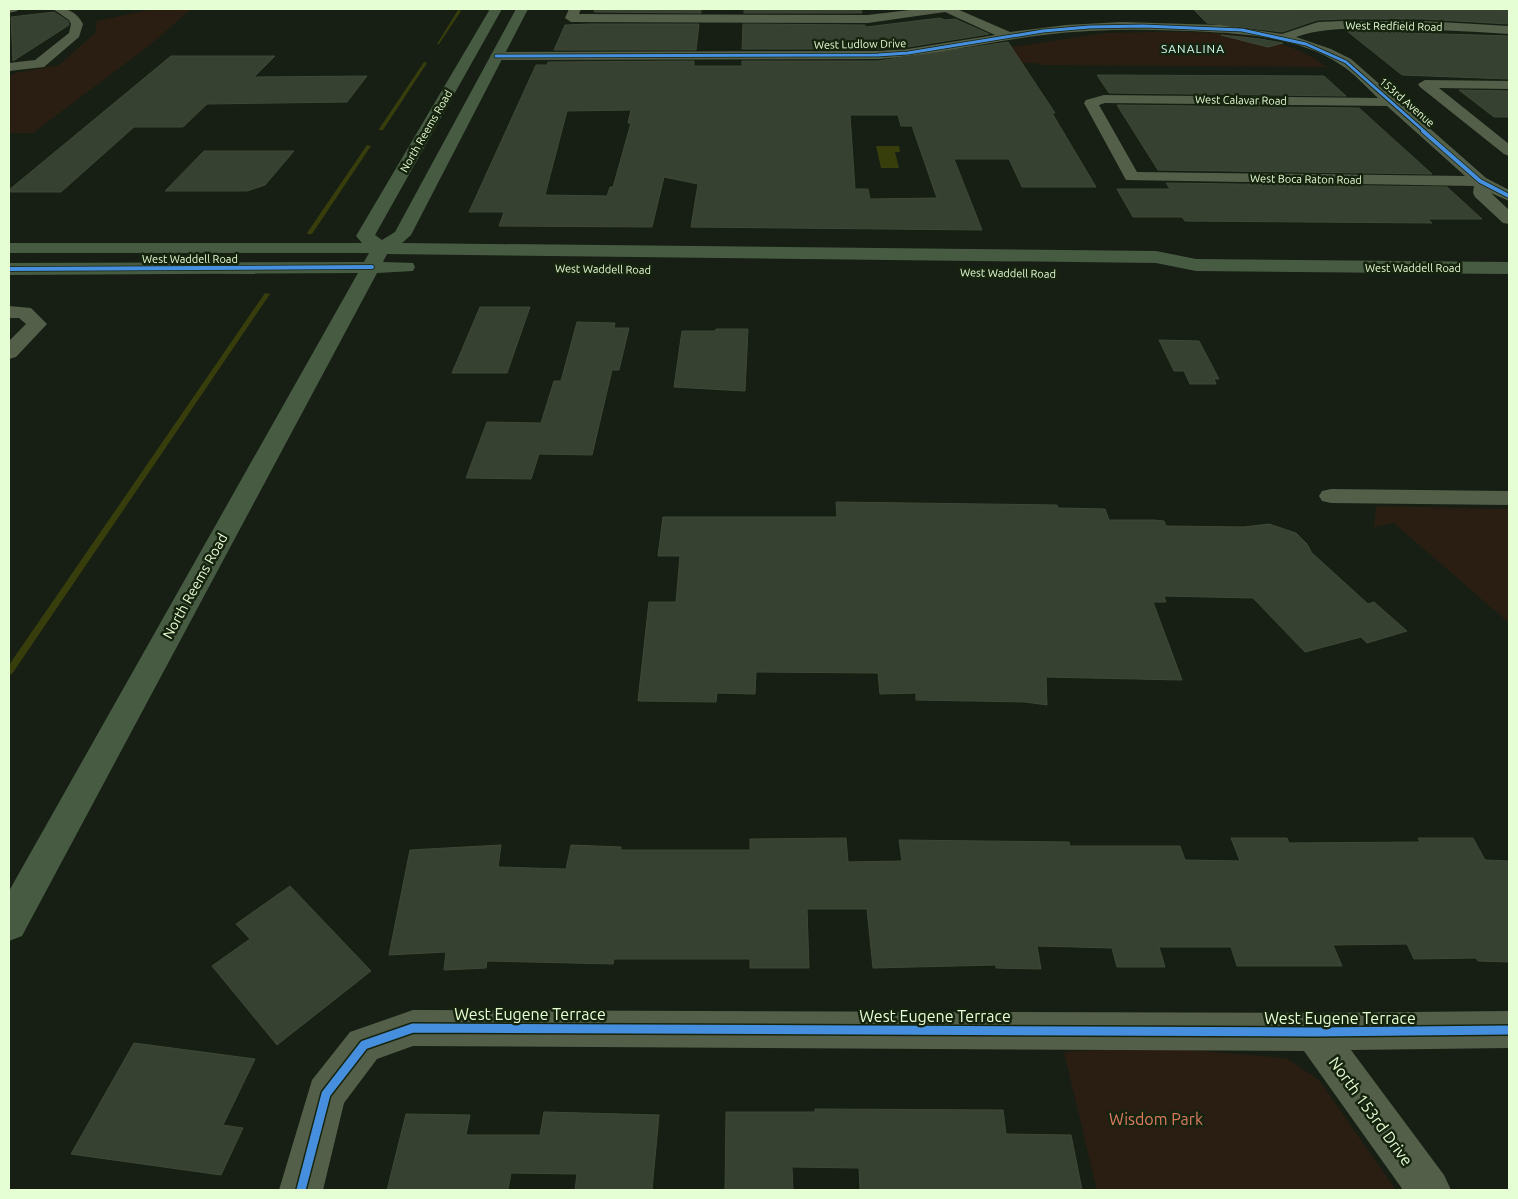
<svg xmlns="http://www.w3.org/2000/svg" width="1518" height="1199" viewBox="0 0 1518 1199" font-family="Ubuntu,sans-serif">
  <style>
    .green { fill: #2a1e12 }
    .water { fill: #383d0c }
    .lines { fill: none; stroke-linecap: round; stroke-linejoin: round }
    .stream { fill: #383d0c; fill-rule: evenodd }
    .building { fill: #364131; stroke: #3d4936; fill-rule: evenodd }
    .minor { fill: #535f49; fill-rule: evenodd }
    .major { fill: #475b43; fill-rule: evenodd }
    .cycleway-far2-casing { stroke: #16240f; stroke-width: 4.5 }
    .cycleway-far1-casing { stroke: #16240f; stroke-width: 5.5 }
    .cycleway-casing { stroke: #16240f; stroke-width: 12 }
    .cycleway-far2 { stroke: #468fdf; stroke-width: 3 }
    .cycleway-far1 { stroke: #468fdf; stroke-width: 4 }
    .cycleway { stroke: #468fdf; stroke-width: 9 }
    .labels { text-anchor: middle; dominant-baseline: central; stroke-width: 5; stroke-linejoin: round; paint-order: stroke }
    .far-street-label { font-size: 11px; fill: #e5fed3; stroke: #16240f }
    .far-neighbourhood-label { font-size: 12px; letter-spacing: 1px; fill: #d5fef7; stroke: #16240f }
    .street-label { font-size: 14px; fill: #e5fed3; stroke: #16240f }
    .near-street-label { font-size: 16px; fill: #e5fed3; stroke: #16240f }
    .near-park-label { font-size: 16px; fill: #dc7b60; stroke: #16240f }
  </style>
  <rect width="100%" height="100%" fill="#171f14"/>
  <!-- green -->
  <g class="green">
    <polygon points="153,9 191,9 150,45 33,133 9,133 9,77 15,73 59,65 95,33 97,21"/>
    <path d="M1105 33C1173 33 1270 23 1327 67L1042 65 1035 63 957 62 947 57Z"/>
    <polygon points="1376,506 1509,509 1509,623 1394,523 1374,527"/>
    <polygon points="1152,1047 1286,1058 1319,1080 1396,1190 1097,1190 1064,1052"/>
  </g>
  <!-- water -->
  <polygon class="water" points="876,146 899,146 900,152 895,152 899,168 881,168"/>
  <g class="lines">
    <!-- stream -->
    <g class="stream">
      <polygon points="458,10 461,11 439,44 437,44"/>
      <polygon points="424,62 427,63 383,130 379,130 379,129"/>
      <polygon points="367,145 371,146 312,234 308,234 307,233"/>
      <polygon points="265,293 270,294 12,674 9,675 9,665"/>
    </g>
  </g>
  <!-- building -->
  <g class="building">
    <polygon points="595,9 701,9 701,13 594,12"/>
    <polygon points="744,9 861,9 862,13 744,13"/>
    <polygon points="1487,9 1509,10 1509,24 1423,19 1343,19 1317,20 1282,32 1207,23 1194,10"/>
    <polygon points="54,12 68,21 69,25 13,61 11,17"/>
    <polygon points="940,18 945,20 955,19 989,34 908,47 878,49 742,49 743,24 865,25 866,27"/>
    <polygon points="590,24 699,24 696,50 554,50 565,25"/>
    <polygon points="1347,31 1509,36 1509,79 1402,75"/>
    <polygon points="1221,35 1260,39 1283,43 1268,47"/>
    <path d="M1008 42 1055 113H1052L1096 187H1022L1009 159H954L982 230 691 227 698 184 664 177 652 227 499 226 504 212H469L536 65H547L548 62 694 61V66H742V61H878ZM631 110 628 123H631L613 187H610L607 196 545 195 567 111ZM850 115H898L901 126H912L937 198 870 199 868 189H855Z"/>
    <polygon points="171,56 275,56 254,77 367,76 347,102 207,104 183,127 134,127 61,192 9,192 9,190"/>
    <polygon points="1097,75 1324,76 1346,96 1109,93"/>
    <polygon points="1459,90 1509,91 1509,117 1494,117"/>
    <polygon points="1117,105 1359,108 1432,174 1158,170"/>
    <polygon points="204,151 294,151 265,185 247,191 165,191"/>
    <polygon points="1166,183 1447,187 1482,219 1428,219 1432,223 1185,221 1182,217 1133,217 1117,189 1170,189"/>
    <polygon points="480,307 530,307 507,373 452,373"/>
    <polygon points="577,322 615,323 614,328 629,328 619,370 612,370 592,455 539,454 531,479 466,478 487,422 541,423 554,381 561,381"/>
    <polygon points="716,329 748,329 745,391 674,387 682,331 715,331"/>
    <polygon points="1159,340 1199,341 1219,379 1214,379 1216,384 1190,384 1184,371 1174,371"/>
    <polygon points="836,502 1057,505 1058,508 1105,509 1109,520 1153,520 1164,521 1166,526 1244,527 1269,524 1296,533 1307,544 1312,553 1368,604 1374,602 1407,631 1367,643 1361,637 1305,652 1253,598 1164,596 1166,602 1153,602 1182,680 1046,677 1047,705 1025,702 916,700 916,693 880,694 878,673 756,672 755,694 717,693 716,702 638,701 649,602 676,602 680,556 658,556 663,517 837,517"/>
    <polygon points="846,838 848,862 902,861 899,840 1069,842 1070,846 1180,846 1185,860 1240,861 1231,838 1287,838 1289,843 1420,842 1418,838 1473,838 1485,860 1509,861 1509,962 1478,961 1476,958 1414,959 1407,944 1333,945 1342,966 1237,966 1231,947 1159,947 1165,967 1117,967 1112,948 1037,946 1041,969 996,968 996,965 873,968 867,909 807,909 809,968 750,968 750,959 614,959 613,964 487,961 486,968 444,970 446,952 389,955 410,850 501,845 498,867 566,869 571,845 621,847 621,850 750,850 750,839"/>
    <polygon points="290,886 371,971 277,1045 212,966 250,939 236,924"/>
    <polygon points="134,1043 255,1059 223,1125 243,1128 221,1175 71,1154"/>
    <polygon points="815,1109 1003,1110 1006,1134 1071,1135 1082,1190 860,1190 859,1168 792,1167 793,1190 725,1190 726,1112 815,1112"/>
    <polygon points="544,1112 659,1115 652,1190 575,1190 577,1174 511,1173 508,1190 387,1190 406,1114 470,1115 466,1135 540,1135"/>
  </g>
  <g class="lines">
    <!-- minor -->
    <g class="minor">
      <polygon points="9,9 19,9 17,11 9,13"/>
      <path d="M53 9C67 8 76 11 83 24L79 37 44 67 9 71V63L35 60 69 33 71 24 69 20Z"/>
      <path d="M569 9H581L579 14 868 15 918 9H957L1010 32 1066 25 1122 22 1220 25 1282 34 1318 22 1343 21H1423L1509 26V34C1467 31 1425 29 1383 29 1351 29 1326 27 1296 37L1331 49 1351 59 1486 178 1509 190V201L1491 193 1509 210V224L1503 223 1475 197 1473 193 1474 186 1126 180 1084 103 1086 100 1104 95 1378 98C1366 87 1354 73 1341 65 1304 40 1253 34 1210 32 1154 29 1098 28 1043 35 988 42 934 55 878 59L496 60 490 56 496 52 878 51 908 49 995 35 945 12 868 23 571 22 565 18ZM1105 103 1387 106 1465 176 1137 172 1099 105Z"/>
      <polygon points="1425,80 1509,81 1509,89 1439,88 1509,144 1509,156 1504,154 1420,87 1418,84"/>
      <polygon points="9,306 31,308 47,324 16,357 9,359 9,341 26,324 19,318 9,318"/>
      <polygon points="1331,489 1509,491 1509,505 1331,503 1322,501 1319,496 1322,491"/>
      <polygon points="413,1010 1314,1013 1509,1011 1509,1048 1351,1050 1444,1175 1451,1190 1403,1190 1304,1051 413,1046 377,1059 344,1103 323,1190 279,1190 312,1080 350,1032"/>
    </g>
    <!-- major -->
    <polygon class="major" points="490,9 502,9 375,235 382,240 395,232 516,9 528,9 411,235 402,243 1156,251 1196,259 1509,262 1509,274 1196,271 1156,263 387,254 383,262 413,263 415,267 413,271 377,273 22,936 9,941 9,891 358,273 9,275 9,263 364,262 369,253 9,253 9,243 362,243 356,236"/>
    <defs>
      <polyline id="cycleway-far2" points="496,56 878,55 908,53 1043,31 1089,27 1143,26 1242,30 1306,44 1346,62 1425,132"/>
      <g id="cycleway-far1">
        <polyline points="1423,131 1480,181 1509,196"/>
        <polyline points="9,269 372,267"/>
      </g>
      <polyline id="cycleway" points="301,1190 326,1094 364,1045 413,1028 1314,1032 1509,1030"/>
    </defs>
    <!-- cycleway-far2 casing -->
    <use href="#cycleway-far2" class="cycleway-far2-casing"/>
    <!-- cycleway-far1 casing -->
    <use href="#cycleway-far1" class="cycleway-far1-casing"/>
    <!-- cycleway casing -->
    <use href="#cycleway" class="cycleway-casing"/>
    <!-- cycleway-far2 -->
    <use href="#cycleway-far2" class="cycleway-far2"/>
    <!-- cycleway-far1 -->
    <use href="#cycleway-far1" class="cycleway-far1"/>
    <!-- cycleway -->
    <use href="#cycleway" class="cycleway"/>
  </g>
  <g class="labels">
    <!-- far-street labels -->
    <g class="far-street-label">
      <text transform="translate(1394 26) rotate(1)">West Redfield Road</text>
      <text transform="translate(860 44) rotate(-1)">West Ludlow Drive</text>
      <text transform="translate(1241 100) rotate(1)">West Calavar Road</text>
      <text transform="translate(1407 102) rotate(41)">153rd Avenue</text>
      <text transform="translate(426 131) rotate(-60)">North Reems Road</text>
      <text transform="translate(1306 179) rotate(1)">West Boca Raton Road</text>
      <text x="190" y="259">West Waddell Road</text>
      <text x="1413" y="268">West Waddell Road</text>
      <text transform="translate(603 269) rotate(1)">West Waddell Road</text>
      <text transform="translate(1008 273) rotate(1)">West Waddell Road</text>
    </g>
    <!-- far-neighbourhood labels -->
    <g class="far-neighbourhood-label">
      <text x="1193" y="48">SANALINA</text>
    </g>
    <!-- street labels -->
    <g class="street-label">
      <text transform="translate(195 586) rotate(-61)">North Reems Road</text>
    </g>
    <!-- near-street labels -->
    <g class="near-street-label">
      <text x="530" y="1014">West Eugene Terrace</text>
      <text x="935" y="1016">West Eugene Terrace</text>
      <text x="1340" y="1018">West Eugene Terrace</text>
      <text transform="translate(1371 1111) rotate(54)">North 153rd Drive</text>
    </g>
    <!-- near-park labels -->
    <g class="near-park-label">
      <text x="1156" y="1119">Wisdom Park</text>
    </g>
  </g>
  <!-- border -->
  <rect width="1518" height="1199" fill="none" stroke="#e5fed3" stroke-width="20"/>
</svg>
